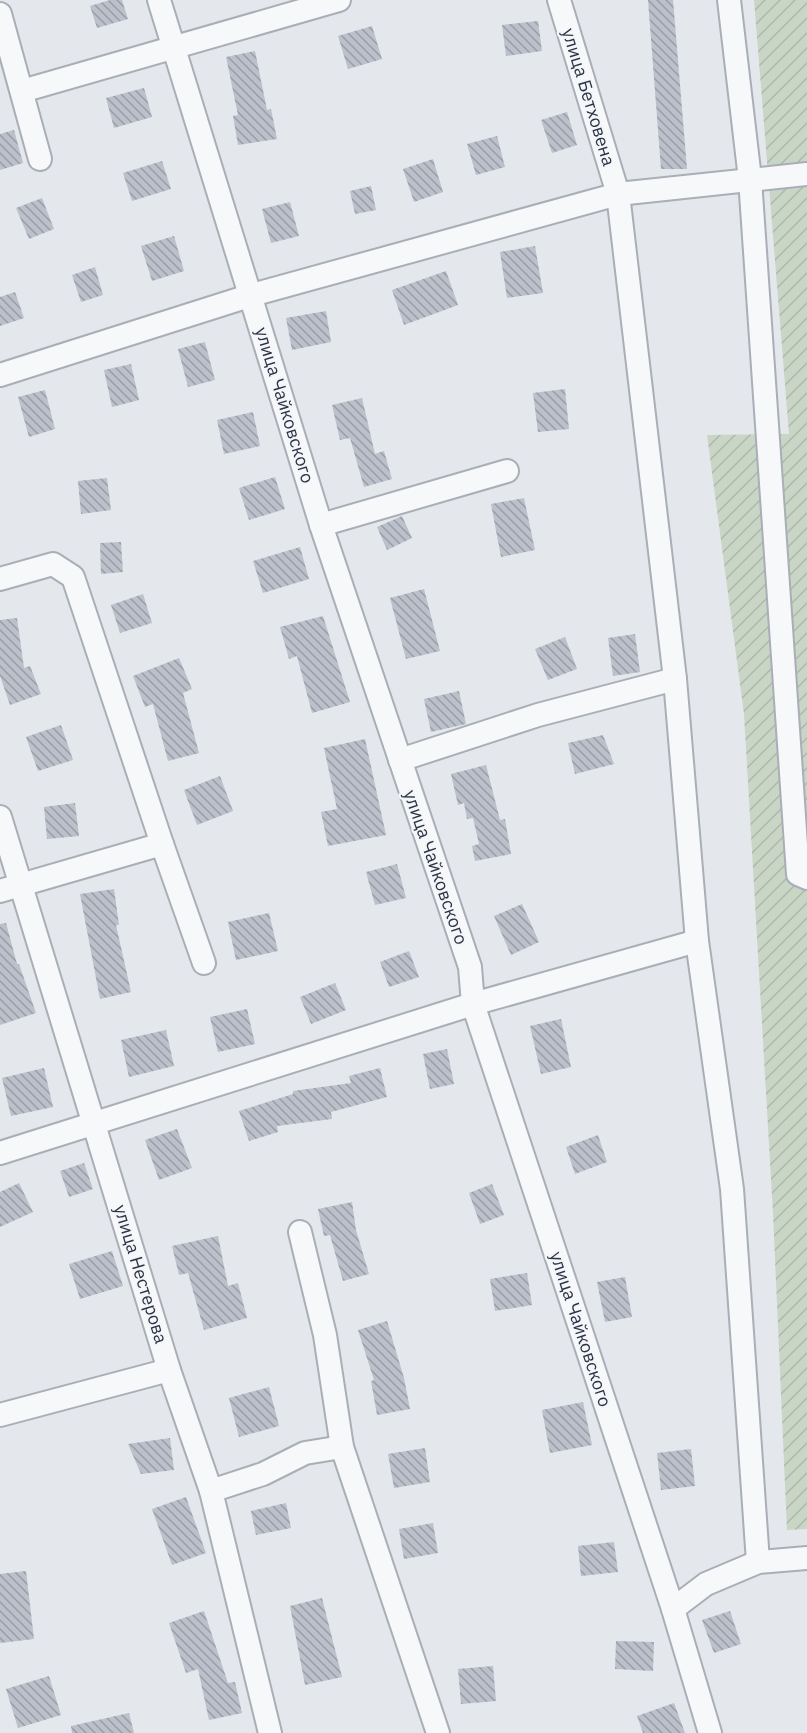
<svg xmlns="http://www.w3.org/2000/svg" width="807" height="1733" viewBox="0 0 807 1733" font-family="'IBM Plex Sans',sans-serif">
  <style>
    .garden { fill: url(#garden-furrows) }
    .building { fill: url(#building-back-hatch) }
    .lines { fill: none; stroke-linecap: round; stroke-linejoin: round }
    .minor-casing { stroke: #a9aeb7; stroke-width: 26 }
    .minor { stroke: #f7f8fa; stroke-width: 22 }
    .labels { text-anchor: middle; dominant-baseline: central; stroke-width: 4.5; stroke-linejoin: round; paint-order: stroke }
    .street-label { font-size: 18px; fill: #2b3445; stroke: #f4f6f9 }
  </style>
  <defs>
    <pattern id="garden-furrows" width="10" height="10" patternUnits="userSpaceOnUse" patternTransform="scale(1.5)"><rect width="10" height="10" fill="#c9d6c5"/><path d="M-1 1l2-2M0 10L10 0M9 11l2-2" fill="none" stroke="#adb8ab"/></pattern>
    <pattern id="building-back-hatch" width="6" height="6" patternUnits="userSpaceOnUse" patternTransform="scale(1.5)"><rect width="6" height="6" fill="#bbc0ca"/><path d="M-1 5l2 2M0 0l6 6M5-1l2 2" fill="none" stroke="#989da6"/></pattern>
  </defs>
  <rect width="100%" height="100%" fill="#e4e7ec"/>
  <!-- garden -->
  <polygon class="garden" points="754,0 807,0 807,1529 787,1530 773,1213 744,714 707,435 789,434"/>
  <!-- building -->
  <g class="building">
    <polygon points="110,0 122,0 128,19 97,28 90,6"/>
    <polygon points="648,0 673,0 687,169 661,169"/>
    <polygon points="538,21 542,51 506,56 502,25"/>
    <polygon points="372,26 382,59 348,69 338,36"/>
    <polygon points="255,51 267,110 271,109 277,139 238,145 233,116 238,115 226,57"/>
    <polygon points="144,88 152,117 114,128 106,98"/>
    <polygon points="567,112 577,145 552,153 541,120"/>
    <polygon points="14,130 23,163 0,170 0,134"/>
    <polygon points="497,136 505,167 476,175 467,144"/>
    <polygon points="433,159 443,192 414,202 403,169"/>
    <polygon points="162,161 171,189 132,201 123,173"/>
    <polygon points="371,186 376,210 355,214 350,191"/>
    <polygon points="42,198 54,229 29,239 16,208"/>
    <polygon points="290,202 299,236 271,243 262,209"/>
    <polygon points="174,236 184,271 152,281 141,246"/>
    <polygon points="535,246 543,293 507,298 500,252"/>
    <polygon points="95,267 103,295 81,302 72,275"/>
    <polygon points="446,271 458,305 404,325 392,290"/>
    <polygon points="15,292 24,318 0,326 0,297"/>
    <polygon points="326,311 331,342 292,350 286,318"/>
    <polygon points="205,342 215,380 188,387 178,349"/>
    <polygon points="131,364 139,400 112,407 104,370"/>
    <polygon points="565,389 569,429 538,432 533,393"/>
    <polygon points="45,390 55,429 29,437 18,397"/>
    <polygon points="362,398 375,454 384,451 392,479 364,487 350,438 340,440 332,405"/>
    <polygon points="253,412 260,446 224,454 217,420"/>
    <polygon points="275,477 285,509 249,520 239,488"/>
    <polygon points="107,478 111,510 81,514 78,481"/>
    <polygon points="524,498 535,550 501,557 491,504"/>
    <polygon points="402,516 412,538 387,550 377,527"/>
    <polygon points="121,542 123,572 101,574 100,543"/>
    <polygon points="300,547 309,579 263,593 253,561"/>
    <polygon points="424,589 440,651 406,659 390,598"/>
    <polygon points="143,594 152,623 120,633 111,605"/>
    <polygon points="323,616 350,702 312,713 297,656 289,659 280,627"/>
    <polygon points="17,618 24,668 30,666 41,694 10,705 0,676 0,620"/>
    <polygon points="635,634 640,672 613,676 608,638"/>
    <polygon points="565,637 577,669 548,680 535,649"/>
    <polygon points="179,658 192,689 183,693 199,753 168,761 153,704 145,707 133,676"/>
    <polygon points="459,691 466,724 431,732 424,699"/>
    <polygon points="61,725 73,760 38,771 26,737"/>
    <polygon points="603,735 614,764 575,774 568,743"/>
    <polygon points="365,739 386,835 328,846 321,812 337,809 324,748"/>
    <polygon points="486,765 500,820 505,819 511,854 475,861 472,846 479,844 473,818 467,819 464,803 458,805 451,774"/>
    <polygon points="220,776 233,811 197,825 184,790"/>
    <polygon points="75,803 79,836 47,839 44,807"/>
    <polygon points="397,864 406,898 375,905 366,872"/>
    <polygon points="114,889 119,925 116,925 131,992 100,999 80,894"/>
    <polygon points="522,904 539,942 511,955 494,916"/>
    <polygon points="269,913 278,951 236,960 228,922"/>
    <polygon points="6,923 17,964 19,964 36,1013 0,1025 0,924"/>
    <polygon points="409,951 419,977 389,987 380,962"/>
    <polygon points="335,983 346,1010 311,1024 300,997"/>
    <polygon points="247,1009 255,1044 218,1052 210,1017"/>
    <polygon points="561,1019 571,1067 541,1074 530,1026"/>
    <polygon points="166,1030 174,1066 129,1077 121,1040"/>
    <polygon points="447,1049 454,1084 430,1089 423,1054"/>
    <polygon points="44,1068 53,1107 11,1116 2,1078"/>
    <polygon points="380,1068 387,1097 331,1112 332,1119 277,1126 278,1132 249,1141 239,1111 293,1094 293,1091 351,1083 349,1076"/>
    <polygon points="177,1129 192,1168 159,1180 145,1140"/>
    <polygon points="598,1135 607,1162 575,1174 566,1147"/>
    <polygon points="84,1163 93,1189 69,1197 60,1171"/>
    <polygon points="19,1183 33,1212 0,1227 0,1192"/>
    <polygon points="492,1184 504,1215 480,1224 469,1193"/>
    <polygon points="352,1202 356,1230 369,1274 343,1281 330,1235 324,1236 318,1209"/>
    <polygon points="218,1236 228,1286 238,1283 247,1318 204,1330 188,1273 179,1275 172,1246"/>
    <polygon points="112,1251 123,1286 80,1299 69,1264"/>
    <polygon points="527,1273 532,1305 495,1311 490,1279"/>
    <polygon points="625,1277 632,1317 605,1322 597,1282"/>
    <polygon points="387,1321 404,1378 410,1409 377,1415 371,1381 374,1380 358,1330"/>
    <polygon points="269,1387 279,1426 239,1437 229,1398"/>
    <polygon points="583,1402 592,1445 550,1453 542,1410"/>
    <polygon points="170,1438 174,1470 141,1474 128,1444"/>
    <polygon points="425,1448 430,1482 394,1488 388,1454"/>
    <polygon points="691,1449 695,1486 661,1490 657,1453"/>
    <polygon points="186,1497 206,1553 172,1565 152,1509"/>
    <polygon points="286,1503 291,1528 256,1535 251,1511"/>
    <polygon points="433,1523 438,1553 404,1559 399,1529"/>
    <polygon points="614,1542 618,1572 581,1576 578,1546"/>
    <polygon points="26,1571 34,1639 0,1643 0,1574"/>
    <polygon points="322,1598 342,1677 305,1685 290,1606"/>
    <polygon points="204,1611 228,1683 235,1682 242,1713 209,1720 198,1669 186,1673 169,1623"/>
    <polygon points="730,1611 741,1644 714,1653 702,1620"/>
    <polygon points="616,1641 654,1642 653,1671 615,1669"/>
    <polygon points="493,1666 496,1701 461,1704 458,1669"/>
    <polygon points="49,1676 61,1715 18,1728 6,1689"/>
    <polygon points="674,1703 685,1733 643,1733 637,1716"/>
    <polygon points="129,1713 134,1733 72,1733 71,1726"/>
  </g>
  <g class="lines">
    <defs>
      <g id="minor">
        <polyline points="159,0 321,525 470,967 473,1004 673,1609 710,1733"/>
        <polyline points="559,0 618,194 675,679 697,941 732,1189 758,1562"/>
        <polyline points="729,0 750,179 798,874 807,878"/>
        <polyline points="0,14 40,159"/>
        <polyline points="22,91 339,0"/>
        <polyline points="0,375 252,295 618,194 807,174"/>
        <polyline points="321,525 507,471"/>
        <polyline points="0,579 53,564 73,577 162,844 0,891"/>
        <polyline points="400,760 538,715 675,679"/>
        <polyline points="0,817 169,1370 211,1491 270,1733"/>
        <polyline points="162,844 204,963"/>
        <polyline points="0,1153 473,1004 697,941"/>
        <polyline points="300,1232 325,1335 342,1447 438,1733"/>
        <polyline points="0,1415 169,1370"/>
        <polyline points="211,1491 263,1474 305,1453 342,1447"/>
        <polyline points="673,1609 706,1584 758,1562 807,1558"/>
      </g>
    </defs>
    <!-- minor casing -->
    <use href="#minor" class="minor-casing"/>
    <!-- minor -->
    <use href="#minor" class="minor"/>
  </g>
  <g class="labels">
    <!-- street labels -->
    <g class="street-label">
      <text transform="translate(589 97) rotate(73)">улица Бетховена</text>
      <text transform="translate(285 405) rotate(73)">улица Чайковского</text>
      <text transform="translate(436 867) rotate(71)">улица Чайковского</text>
      <text transform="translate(141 1274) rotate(73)">улица Нестерова</text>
      <text transform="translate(581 1329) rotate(72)">улица Чайковского</text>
    </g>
  </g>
</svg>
